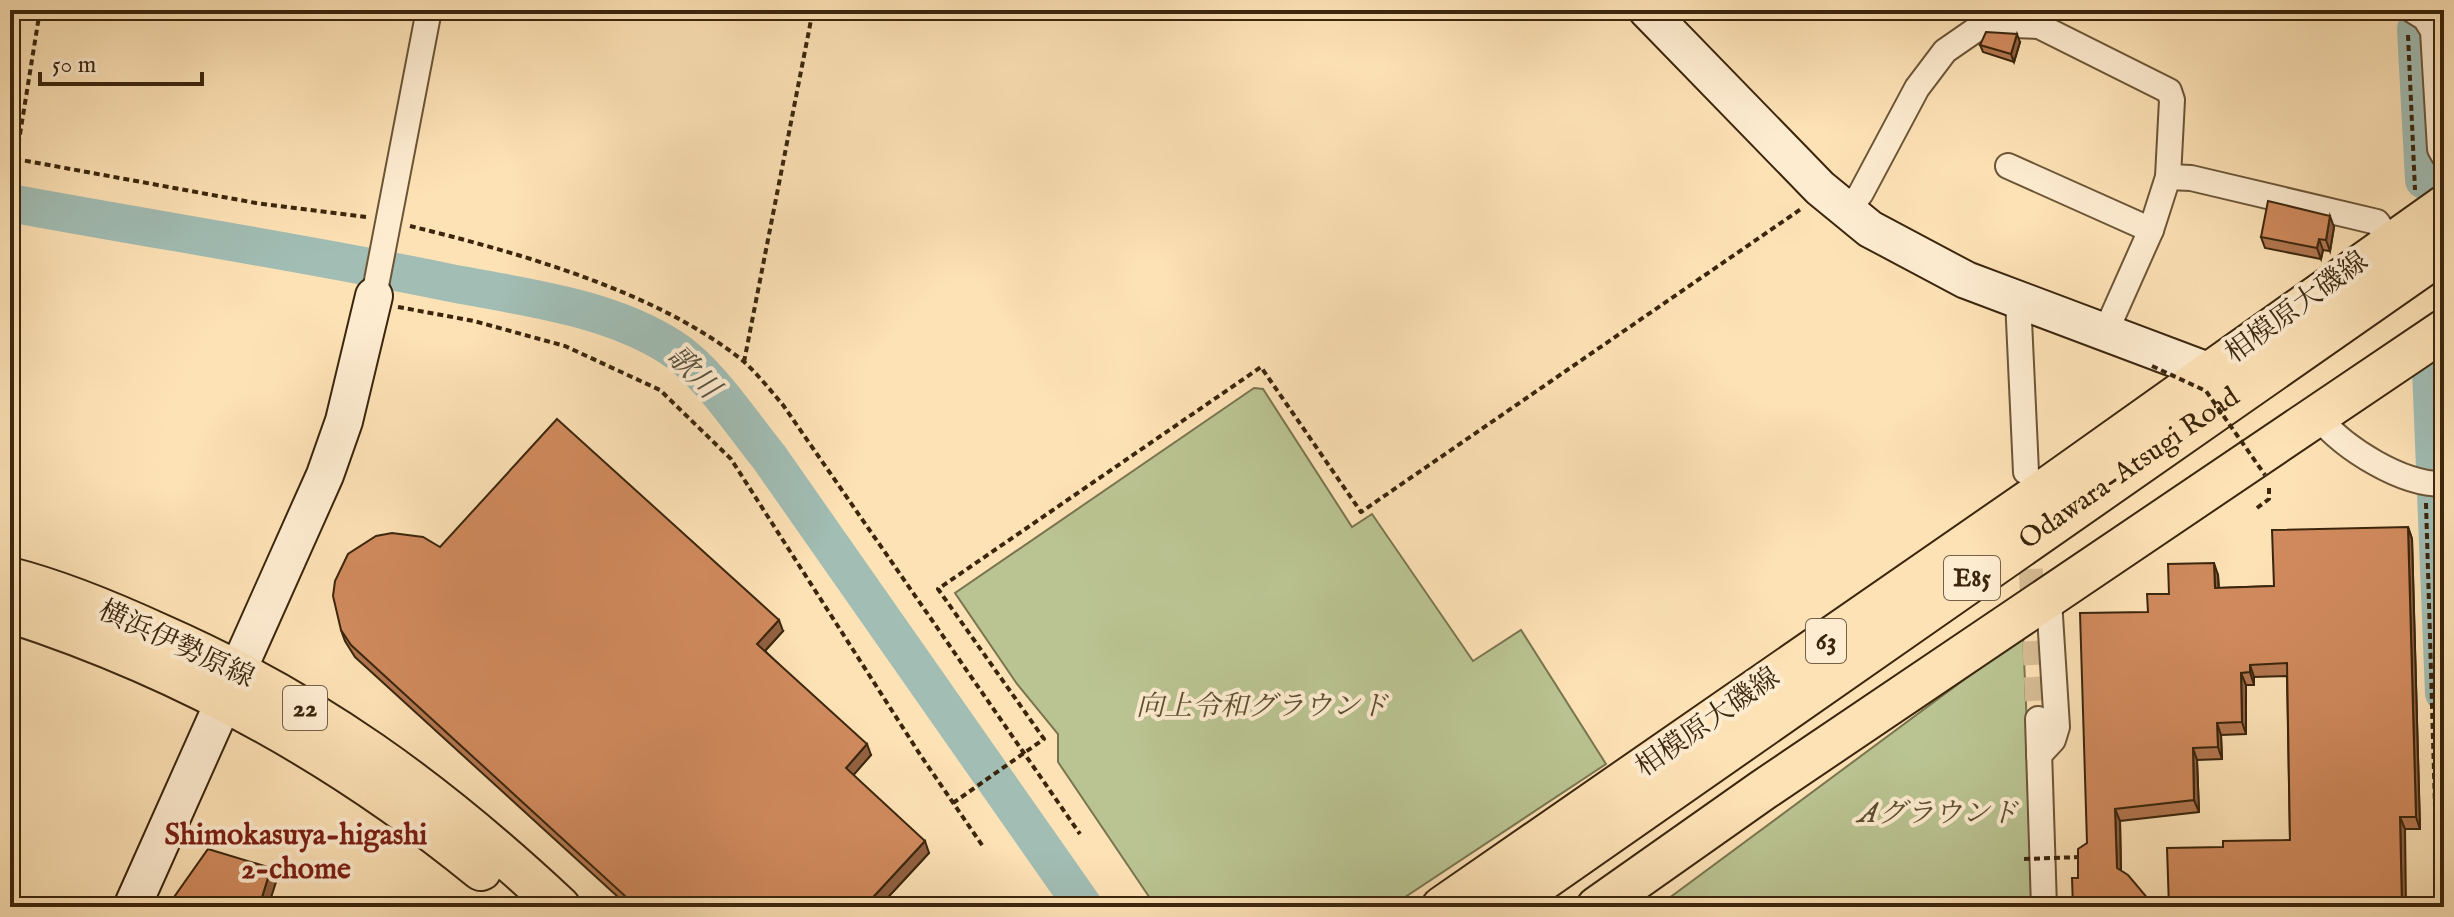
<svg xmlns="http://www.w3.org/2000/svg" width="2454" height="917" viewBox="0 0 2454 917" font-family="'IM FELL English','Noto Serif JP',serif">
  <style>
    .green { fill: #bac492; stroke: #7a7550; stroke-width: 2 }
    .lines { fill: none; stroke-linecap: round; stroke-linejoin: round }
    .river { stroke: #a1bdb4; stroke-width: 38 }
    .street-tunnel { stroke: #d6bc94; stroke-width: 24; stroke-dasharray: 24 12; stroke-linecap: butt }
    .street-casing { stroke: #6c5537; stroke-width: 28 }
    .secondary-casing { stroke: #3b260d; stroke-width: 40 }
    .primary-casing { stroke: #3b260d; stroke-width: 44 }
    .highway-casing { stroke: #3b260d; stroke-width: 48 }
    .path { stroke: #3b260d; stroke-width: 4; stroke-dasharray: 6 4; stroke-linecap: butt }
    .street { stroke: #feecd0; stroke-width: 24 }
    .secondary { stroke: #feecd0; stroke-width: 36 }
    .primary { stroke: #fde2b6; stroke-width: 40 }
    .highway { stroke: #fde2b6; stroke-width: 44 }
    .path-bridge { stroke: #3b260d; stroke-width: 4; stroke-dasharray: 6 4; stroke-linecap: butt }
    .wall { fill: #b37750; stroke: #3b260d; stroke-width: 2 }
    .shaded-wall { fill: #926141; stroke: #3b260d; stroke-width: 2 }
    .building { fill: #d08a5d; stroke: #3b260d; stroke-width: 2 }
    .labels { text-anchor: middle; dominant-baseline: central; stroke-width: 8; stroke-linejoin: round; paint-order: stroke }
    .shield { fill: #feecd0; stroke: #766148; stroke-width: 2 }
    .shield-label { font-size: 26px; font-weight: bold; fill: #3b260d }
    .street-label { font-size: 28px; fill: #3b260d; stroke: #feecd0 }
    .park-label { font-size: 28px; font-style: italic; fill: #5b4e2e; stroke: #feecd0 }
    .water-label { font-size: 30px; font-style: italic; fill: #5a533f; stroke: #feecd0 }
    .neighbourhood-label { font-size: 30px; font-weight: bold; fill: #7a1f14; stroke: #feecd0 }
  </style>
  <rect width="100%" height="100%" fill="#fde2b6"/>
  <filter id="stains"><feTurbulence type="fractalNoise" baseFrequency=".0025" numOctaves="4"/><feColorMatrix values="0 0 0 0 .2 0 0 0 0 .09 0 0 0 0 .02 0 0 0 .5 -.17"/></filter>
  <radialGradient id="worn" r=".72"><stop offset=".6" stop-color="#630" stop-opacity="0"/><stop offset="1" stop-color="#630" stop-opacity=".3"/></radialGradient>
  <!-- green -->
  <g class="green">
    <polygon points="1254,388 1263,389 1352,527 1372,514 1473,661 1521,630 1606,764 1390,907 1156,907 1058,762 1058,734 1017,684 955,593"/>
    <polygon points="2023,636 2035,907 1657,907"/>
  </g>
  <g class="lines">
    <!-- river -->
    <g class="river">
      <polyline points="2416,29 2424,180"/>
      <path d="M10 203C155 230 301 252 446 282 522 297 607 306 672 348 708 371 742 424 769 457L1084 907"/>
      <polyline points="2431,369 2444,693"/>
    </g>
    <!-- street-tunnel -->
    <polyline class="street-tunnel" points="2029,533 2038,719"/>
    <defs>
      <g id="street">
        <polyline points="2412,10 2425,18 2433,31 2440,149 2444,156"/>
        <polyline points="2008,166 2151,230"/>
        <polyline points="2168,177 2191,178 2377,222 2390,241"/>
        <polyline points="1848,211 1861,193 1917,88 1945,51 1984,24 2039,26 2169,91 2172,100 2168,177 2151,230 2106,331"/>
        <polyline points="374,296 429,10"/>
        <polyline points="2018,299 2026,472"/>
        <path d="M2318 417C2345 449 2402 485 2444 484"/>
        <polyline points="2038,719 2044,907"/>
        <polyline points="2039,755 2053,740 2057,727 2049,600"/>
      </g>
      <g id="secondary">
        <polyline points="1647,10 1820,188 1870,229 1966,280 2208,371"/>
        <polyline points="132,907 325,475 344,421 374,296"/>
      </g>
      <g id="primary">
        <path d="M10 578C61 591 111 612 159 634 316 703 435 790 560 907"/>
        <path d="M10 612C183 668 340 755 481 870"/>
        <polyline points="1442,907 2047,488 2444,206"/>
        <polyline points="1597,907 1763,790 2444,330"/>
      </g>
      <g id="highway">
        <path id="s1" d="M1501 907 2444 249"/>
      </g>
    </defs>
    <!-- street casing -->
    <use href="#street" class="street-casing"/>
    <!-- secondary casing -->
    <use href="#secondary" class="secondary-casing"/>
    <!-- primary casing -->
    <use href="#primary" class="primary-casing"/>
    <!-- highway casing -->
    <use href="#highway" class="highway-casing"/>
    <!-- path -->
    <g class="path">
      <polyline points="40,10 16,159 256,203 366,217"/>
      <polyline points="2408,35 2415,190"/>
      <path d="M410 226C516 252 656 291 742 360 757 373 770 390 783 405L1080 834"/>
      <polyline points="398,307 474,321 565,346 660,390 731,459 921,756 984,848"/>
      <polyline points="744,362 813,10"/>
      <polyline points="2426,503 2438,907"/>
      <polyline points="2257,508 2269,499 2269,486"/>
      <polyline points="953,803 1044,739 938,589 1261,367 1361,512 1801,209"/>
    </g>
    <!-- street -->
    <use href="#street" class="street"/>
    <!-- secondary -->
    <use href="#secondary" class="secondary"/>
    <!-- primary -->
    <use href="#primary" class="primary"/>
    <!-- highway -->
    <use href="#highway" class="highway"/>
    <!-- path-bridge -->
    <g class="path-bridge">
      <polyline points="2152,366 2206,391 2265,475"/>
      <polyline points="2024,859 2081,857"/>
    </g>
  </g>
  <!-- wall -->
  <g class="wall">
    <polygon points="2020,42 2014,62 1983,52 1980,45"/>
    <polygon points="2334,227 2330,251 2323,250 2321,259 2265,248 2261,237"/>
    <polygon points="2408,527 2412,539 2420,829 2405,829 2223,847 2290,840 2287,676 2254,677 2254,685 2246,685 2246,734 2221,735 2222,759 2197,760 2199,812 2120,821 2121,870 2078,878 2148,612 2169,594 2218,575 2219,588 2274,586"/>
    <polygon points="440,547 783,631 765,651 871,755 853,775 929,853 879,907 629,907 355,657 345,641 341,630"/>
  </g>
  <!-- shaded-wall -->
  <g class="shaded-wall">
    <polygon points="2017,34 2020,42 2014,62 2011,54"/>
    <polygon points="2330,216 2334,227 2330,251 2326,240"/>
    <polygon points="2319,239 2323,250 2321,259 2317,248"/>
    <polygon points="2408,527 2412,539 2420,829 2416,817"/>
    <polygon points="2214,563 2218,575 2219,600 2215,588"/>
    <polygon points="779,620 783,631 761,655 757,644"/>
    <polygon points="2250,665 2254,677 2254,685 2250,672"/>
    <polygon points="2241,673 2246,685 2246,734 2242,722"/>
    <polygon points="2217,723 2221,735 2222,759 2218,747"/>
    <polygon points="867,744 871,755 850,779 846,768"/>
    <polygon points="2193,748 2197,760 2199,812 2194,800"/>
    <polygon points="2115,809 2120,821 2121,880 2117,868"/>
    <polygon points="2400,817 2405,829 2406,907 2402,907"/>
    <polygon points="925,841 929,853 879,907 864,907"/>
    <polygon points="271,868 276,882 268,907 259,907"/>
  </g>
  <!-- building -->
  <g class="building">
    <polygon points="1986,32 2017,34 2011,54 1980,45"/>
    <polygon points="2268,201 2330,216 2326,240 2319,239 2317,248 2261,237"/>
    <polygon points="557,419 779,620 757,644 867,744 846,768 925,841 864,907 637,907 351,645 341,630 333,596 335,581 348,554 376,536 392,533 423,537 440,547"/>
    <polygon points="2408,527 2416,817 2400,817 2402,907 2169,907 2167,848 2223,847 2223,841 2290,840 2287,663 2250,665 2250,672 2241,673 2242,722 2217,723 2218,747 2193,748 2194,800 2115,809 2117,868 2128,875 2155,907 2073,907 2072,878 2078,878 2078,849 2087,843 2080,613 2148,612 2147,594 2169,594 2168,564 2214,563 2215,588 2274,586 2272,530"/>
    <polygon points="208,849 271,868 259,907 170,907 172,900"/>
  </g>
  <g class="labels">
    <!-- shield labels -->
    <g class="shield">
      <rect x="1944" y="556" width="56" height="44" rx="6"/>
      <rect x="1806" y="619" width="40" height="44" rx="6"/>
      <rect x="283" y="686" width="44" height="44" rx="6"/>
    </g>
    <g class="shield-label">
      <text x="1972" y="578">E85</text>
      <text x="1826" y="641">63</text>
      <text x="305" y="708">22</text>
    </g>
    <!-- street labels -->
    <g class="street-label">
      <text transform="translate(2297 308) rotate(-36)">相模原大磯線</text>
      <text stroke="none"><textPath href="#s1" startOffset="766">Odawara-Atsugi Road</textPath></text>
      <text transform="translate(176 645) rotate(25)">横浜伊勢原線</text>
      <text transform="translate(1708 723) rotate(-35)">相模原大磯線</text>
    </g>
    <!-- park labels -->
    <g class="park-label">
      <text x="1262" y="707">向上令和グラウンド</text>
      <text x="1938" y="814">Aグラウンド</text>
    </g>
    <!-- water labels -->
    <g class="water-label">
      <text transform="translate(692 373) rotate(45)">歌川</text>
    </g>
    <!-- neighbourhood labels -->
    <g class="neighbourhood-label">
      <text x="296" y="836">Shimokasuya-higashi<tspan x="296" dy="34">2-chome</tspan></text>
    </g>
  </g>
  <!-- margin -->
  <rect width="2454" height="917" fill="none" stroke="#fde2b6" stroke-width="40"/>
  <rect x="12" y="12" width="2430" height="893" fill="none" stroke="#3b260d" stroke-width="4"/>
  <rect x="20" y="20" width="2414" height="877" fill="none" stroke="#3b260d" stroke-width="2"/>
  <!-- scale -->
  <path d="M40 72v12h162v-12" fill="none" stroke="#3b260d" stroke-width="4"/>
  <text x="52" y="72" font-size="24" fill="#3b260d" stroke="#feecd0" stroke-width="6" paint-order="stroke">50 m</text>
  <rect width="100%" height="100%" filter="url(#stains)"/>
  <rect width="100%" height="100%" fill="url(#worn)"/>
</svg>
